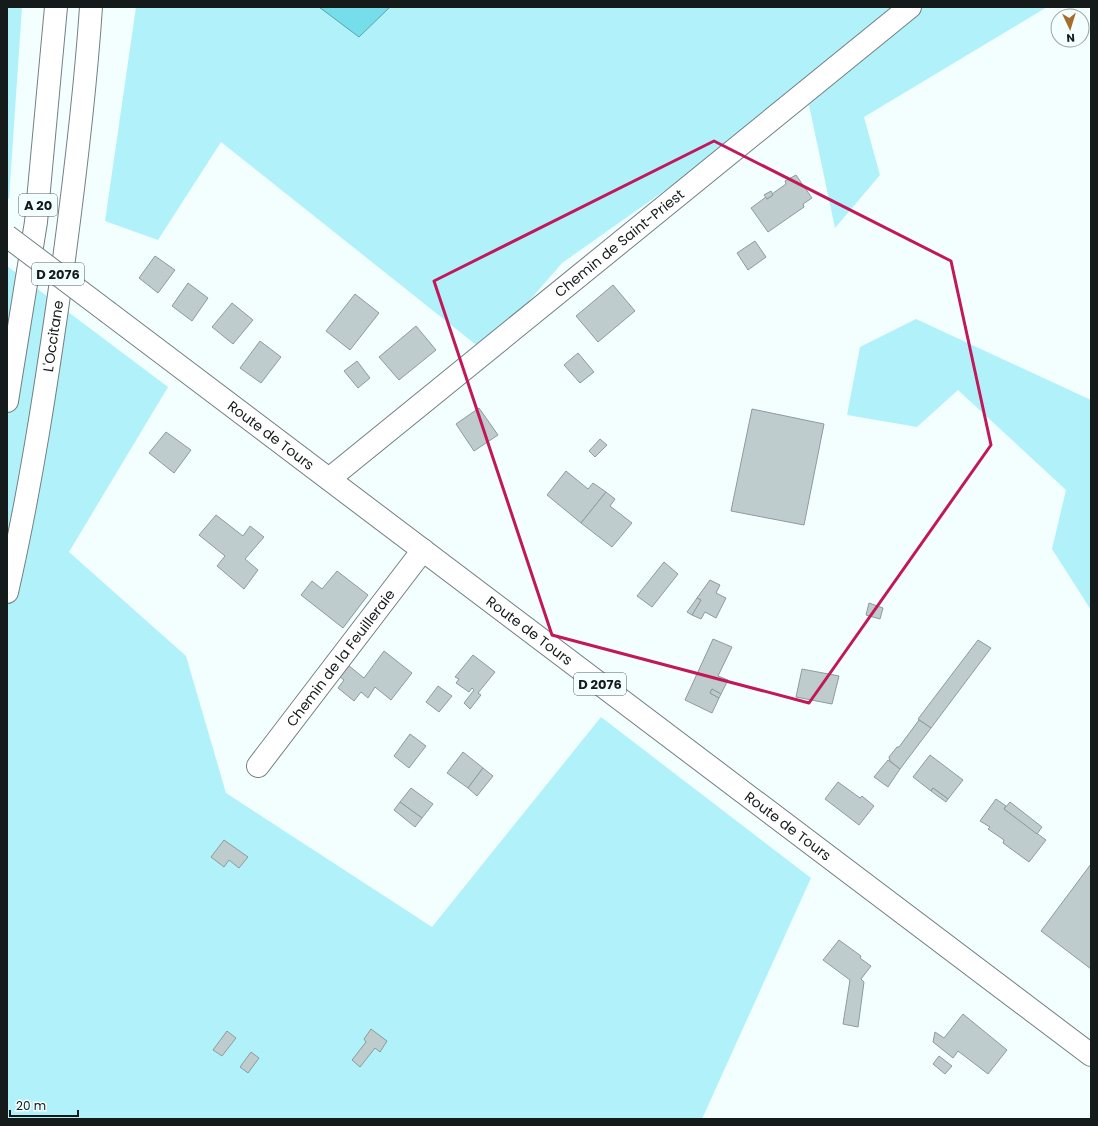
<svg xmlns="http://www.w3.org/2000/svg" width="1098" height="1126" viewBox="0 0 1098 1126" font-family="Poppins,sans-serif">
  <style>
    .green { fill: #b1f2fa }
    .water { fill: #76deeb; stroke: #59a3ad }
    .building { fill: #becccd; stroke: #8e9a9c }
    .lines { fill: none; stroke-linecap: round; stroke-linejoin: round }
    .street-casing { stroke: #737f81; stroke-width: 24 }
    .primary-casing { stroke: #737f81; stroke-width: 24 }
    .highway-casing { stroke: #737f81; stroke-width: 24 }
    .street { stroke: #fff; stroke-width: 22 }
    .primary { stroke: #fff; stroke-width: 22 }
    .highway { stroke: #fff; stroke-width: 22 }
    .primary-bridge-casing { stroke: #737f81; stroke-width: 24; stroke-linecap: butt }
    .primary-bridge { stroke: #fff; stroke-width: 22 }
    .marked { fill: none; stroke: #c2185b; stroke-width: 3; stroke-linejoin: round }
    .labels { text-anchor: middle; dominant-baseline: central; stroke-width: 3; stroke-linejoin: round; paint-order: stroke }
    .shield { fill: #f3feff; stroke: #585e5f; stroke-width: 1 }
    .shield-label { font-size: 13px; font-weight: bold; fill: #151a1b }
    .street-label { font-size: 14px; fill: #151a1b; stroke: #f3feff }
  </style>
  <rect width="100%" height="100%" fill="#f3feff"/>
  <!-- green -->
  <g class="green">
    <polygon points="7,7 22,7 9,199 7,198"/>
    <polygon points="136,7 1047,7 864,117 880,175 835,228 806,91 562,263 485,352 221,142 158,240 105,221"/>
    <polygon points="7,266 168,387 69,552 186,656 226,793 432,927 601,717 811,878 702,1119 7,1119"/>
    <polygon points="916,319 1091,400 1091,610 1052,549 1066,490 958,390 917,427 847,415 860,347"/>
  </g>
  <!-- water -->
  <polygon class="water" points="319,7 390,7 359,37"/>
  <!-- building -->
  <g class="building">
    <polygon points="796,175 812,198 803,204 804,207 768,232 751,208 766,197 767,199 773,195 772,194 786,184 785,181"/>
    <polygon points="771,191 773,195 767,199 764,195"/>
    <polygon points="755,241 766,257 748,270 737,253"/>
    <polygon points="155,256 175,270 158,293 139,278"/>
    <polygon points="188,283 208,298 192,321 172,306"/>
    <polygon points="613,285 635,311 598,342 576,316"/>
    <polygon points="355,294 379,313 350,350 326,331"/>
    <polygon points="232,303 253,320 233,344 212,327"/>
    <polygon points="416,326 436,350 399,380 379,357"/>
    <polygon points="260,341 281,357 261,383 240,368"/>
    <polygon points="578,353 594,372 580,383 564,365"/>
    <polygon points="357,361 370,378 358,388 344,371"/>
    <polygon points="479,408 498,435 474,451 456,424"/>
    <polygon points="752,409 824,424 804,525 731,511"/>
    <polygon points="166,432 191,450 174,473 149,453"/>
    <polygon points="600,439 607,445 595,457 589,451"/>
    <polygon points="566,471 588,489 593,483 606,492 581,523 547,495"/>
    <polygon points="606,492 615,499 610,506 632,523 612,547 581,523"/>
    <polygon points="216,515 243,536 250,526 264,537 245,559 258,570 244,589 217,566 225,556 199,535"/>
    <polygon points="664,562 678,574 652,607 637,596"/>
    <polygon points="337,571 368,595 343,628 301,595 312,581 322,589"/>
    <polygon points="710,580 720,585 716,593 726,598 716,618 705,612 701,619 692,615 701,600 697,598"/>
    <polygon points="697,598 701,600 692,615 687,612"/>
    <polygon points="869,603 883,608 880,619 866,615"/>
    <polygon points="713,639 732,647 718,676 728,680 721,694 712,689 710,693 719,698 712,713 685,700"/>
    <polygon points="978,640 991,648 931,728 918,719"/>
    <polygon points="384,651 412,673 391,700 375,687 368,698 361,692 354,701 338,688 344,680 335,673 343,661 364,678"/>
    <polygon points="473,655 495,672 478,693 481,695 470,709 464,703 474,690 472,688 469,692 456,683 459,679 455,677"/>
    <polygon points="802,669 839,676 832,704 796,697"/>
    <polygon points="438,686 452,696 439,712 426,702"/>
    <polygon points="712,689 721,694 719,698 710,693"/>
    <polygon points="919,720 931,728 900,769 890,761 889,757 897,747 899,747"/>
    <polygon points="410,734 426,746 409,768 394,756"/>
    <polygon points="463,752 483,768 468,788 447,773"/>
    <polygon points="930,755 963,780 948,799 933,788 931,791 913,777"/>
    <polygon points="888,760 900,769 888,787 874,777"/>
    <polygon points="483,768 493,776 477,796 468,788"/>
    <polygon points="838,782 860,798 862,796 874,806 859,825 825,799"/>
    <polygon points="411,788 433,804 422,818 400,802"/>
    <polygon points="933,788 948,799 946,802 931,791"/>
    <polygon points="996,799 1006,806 1004,809 1046,840 1029,862 1003,843 1004,840 988,829 990,827 980,821"/>
    <polygon points="400,802 422,818 415,827 394,810"/>
    <polygon points="1010,802 1042,827 1037,834 1004,809"/>
    <polygon points="224,840 248,857 239,868 229,860 224,867 211,857"/>
    <polygon points="1091,864 1091,969 1041,931"/>
    <polygon points="839,940 861,956 860,958 871,966 861,979 864,982 858,1027 843,1024 850,980 823,960"/>
    <polygon points="963,1014 1007,1050 988,1074 958,1051 953,1058 933,1042 935,1032 944,1038"/>
    <polygon points="371,1029 387,1041 380,1052 375,1048 360,1067 352,1060 366,1042 364,1039"/>
    <polygon points="227,1031 236,1038 222,1056 213,1050"/>
    <polygon points="251,1052 259,1058 248,1073 240,1067"/>
    <polygon points="939,1056 952,1066 945,1074 933,1064"/>
  </g>
  <g class="lines">
    <defs>
      <g id="street">
        <path id="s1" d="M329 479 910 7"/>
        <path id="s2" d="M258 766 423 550"/>
      </g>
      <g id="primary">
        <path id="s3" d="M109 313 1091 1055"/>
      </g>
      <g id="highway">
        <polyline points="7,401 36,222 56,7"/>
        <path id="s4" d="M7 592C31 487 47 380 62 274 74 185 85 96 91 7"/>
      </g>
    </defs>
    <!-- street casing -->
    <use href="#street" class="street-casing"/>
    <!-- primary casing -->
    <use href="#primary" class="primary-casing"/>
    <!-- highway casing -->
    <use href="#highway" class="highway-casing"/>
    <!-- street -->
    <use href="#street" class="street"/>
    <!-- primary -->
    <use href="#primary" class="primary"/>
    <!-- highway -->
    <use href="#highway" class="highway"/>
    <defs>
      <polyline id="primary-bridge" points="7,236 109,313"/>
    </defs>
    <!-- primary-bridge casing -->
    <use href="#primary-bridge" class="primary-bridge-casing"/>
    <!-- primary-bridge -->
    <use href="#primary-bridge" class="primary-bridge"/>
  </g>
  <!-- marked area -->
  <path class="marked" d="M714 141 951 261 991 445 809 703 552 635 434 281Z"/>
  <g class="labels">
    <!-- shield labels -->
    <g class="shield">
      <rect x="19" y="194" width="38" height="22" rx="3"/>
      <rect x="32" y="263" width="52" height="22" rx="3"/>
      <rect x="574" y="673" width="52" height="22" rx="3"/>
    </g>
    <g class="shield-label">
      <text x="38" y="205">A 20</text>
      <text x="58" y="274">D 2076</text>
      <text x="600" y="684">D 2076</text>
    </g>
    <!-- street labels -->
    <g class="street-label">
      <text stroke="none"><textPath href="#s1" startOffset="374">Chemin de Saint-Priest</textPath></text>
      <text stroke="none"><textPath href="#s4" startOffset="260">L'Occitane</textPath></text>
      <text stroke="none"><textPath href="#s3" startOffset="203">Route de Tours</textPath></text>
      <text stroke="none"><textPath href="#s3" startOffset="527">Route de Tours</textPath></text>
      <text stroke="none"><textPath href="#s2" startOffset="136">Chemin de la Feuilleraie</textPath></text>
      <text stroke="none"><textPath href="#s3" startOffset="851">Route de Tours</textPath></text>
    </g>
  </g>
  <!-- border -->
  <rect width="1098" height="1126" fill="none" stroke="#151a1b" stroke-width="16"/>
  <!-- north arrow -->
  <g transform="translate(1070 28) rotate(176)"><circle r="19" fill="#f3feff" stroke="#9aa3a4"/>
  <path d="M0-3L7 15L0 10L-7 15Z" fill="#a56d2b"/>
  <text y="-6" font-size="11" font-weight="bold" text-anchor="middle" fill="#151a1b">N</text>
  </g>
  <!-- scale -->
  <path d="M10 1110v6h68v-6" fill="none" stroke="#151a1b" stroke-width="2"/>
  <text x="16" y="1110" font-size="12" fill="#151a1b" stroke="#f3feff" stroke-width="3" paint-order="stroke">20 m</text>
</svg>
